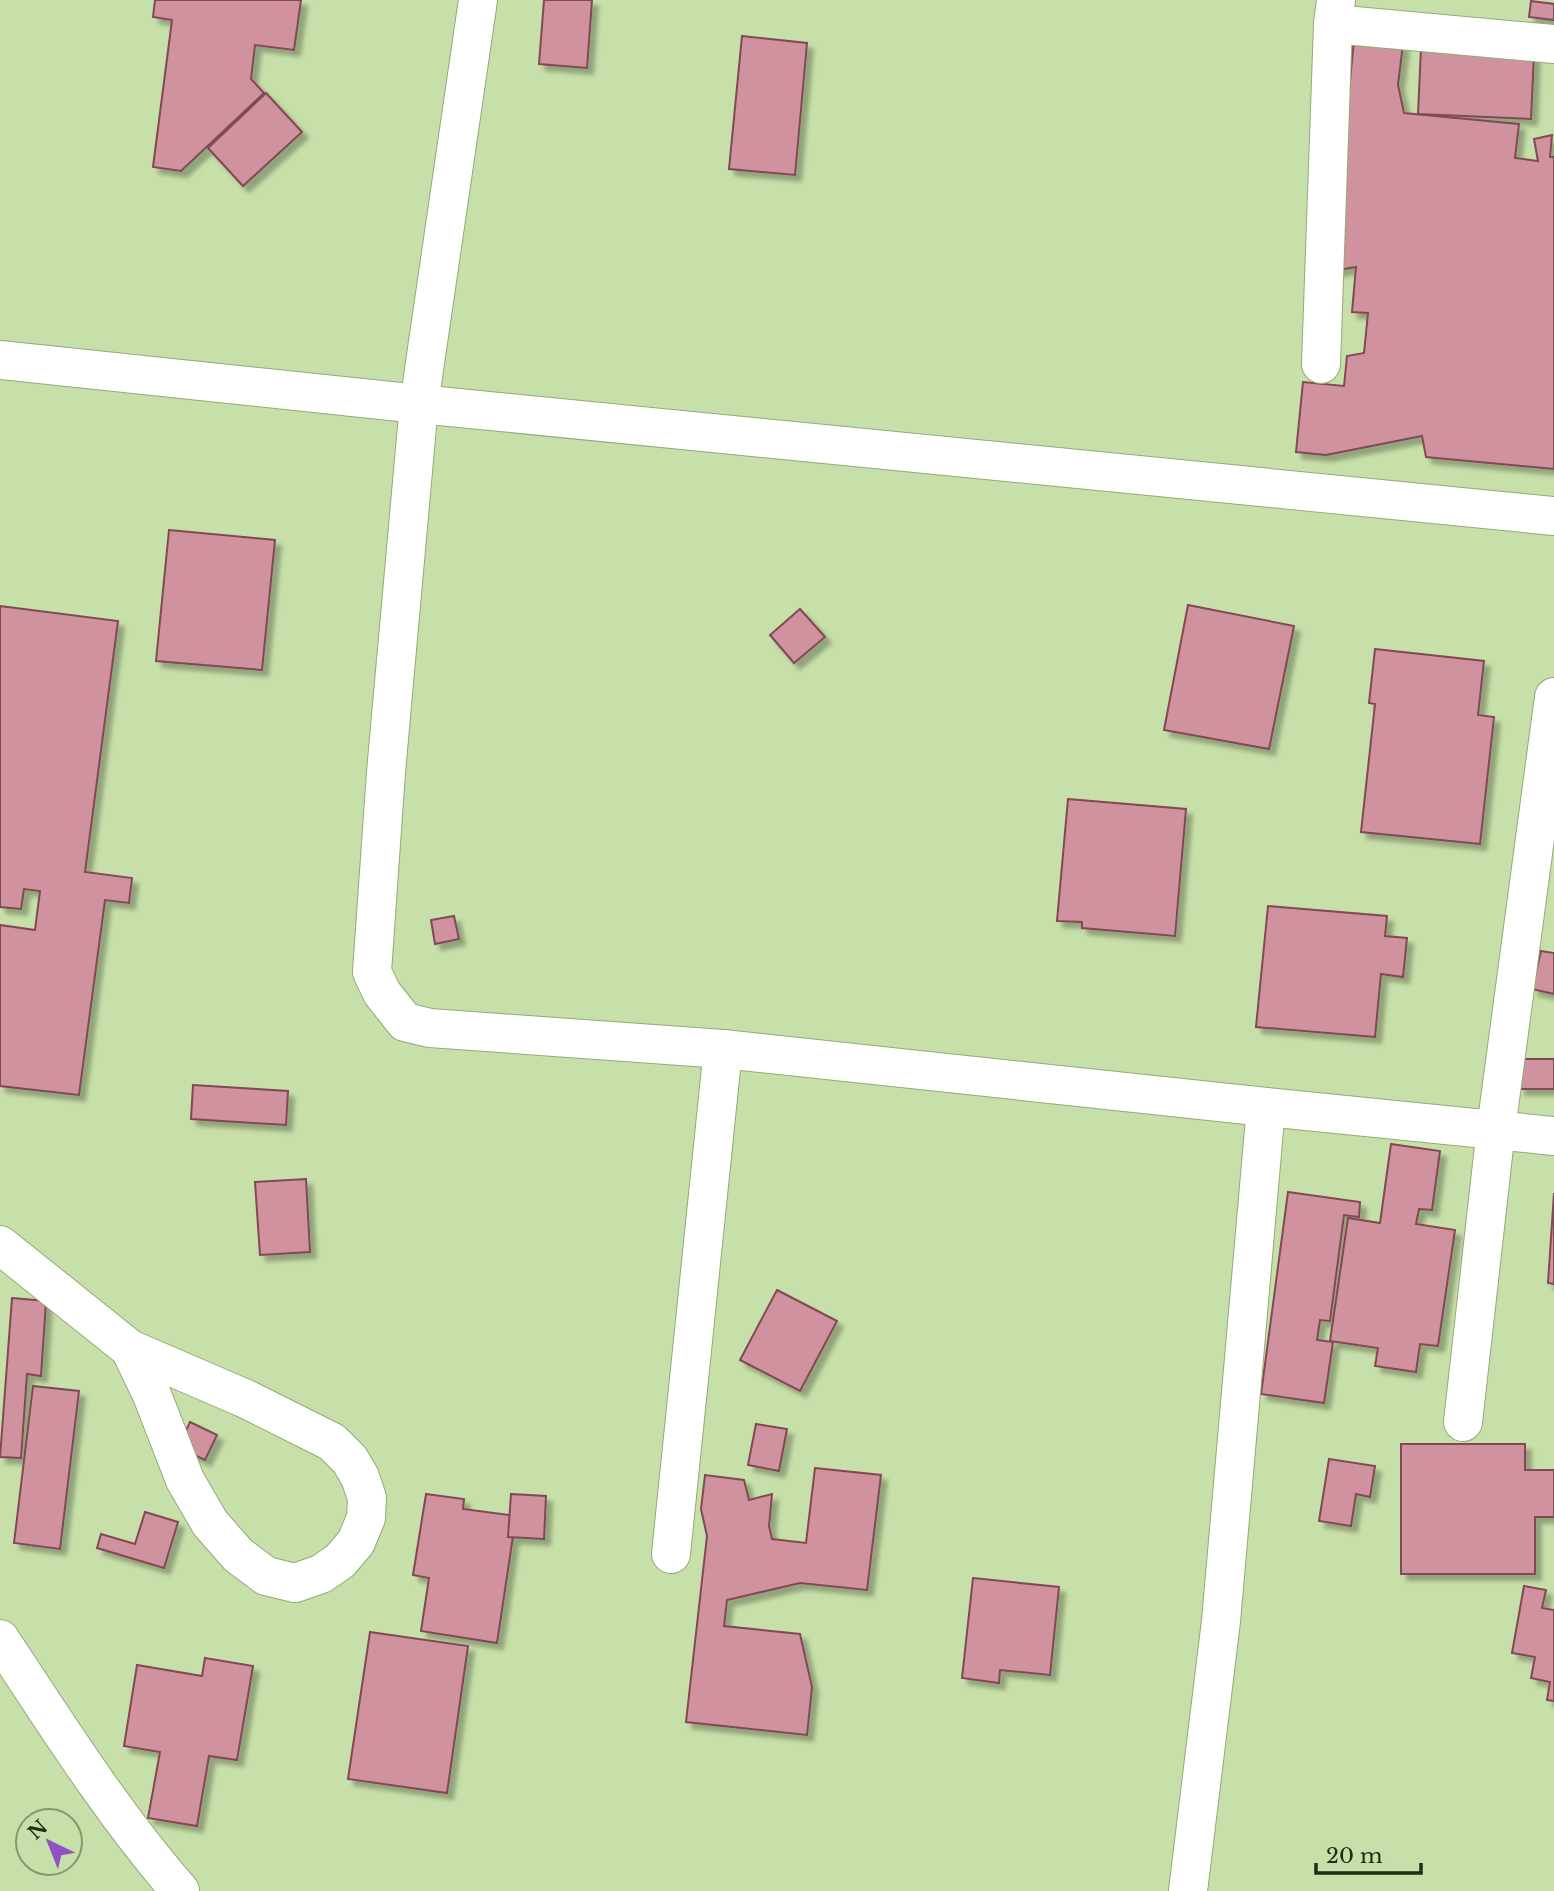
<svg xmlns="http://www.w3.org/2000/svg" width="1554" height="1891" viewBox="0 0 1554 1891" font-family="'Libre Baskerville',serif">
  <style>
    .building { fill: #d0929e; stroke: #804954; stroke-width: 2; filter: url(#shadow) }
    .lines { fill: none; stroke-linecap: round; stroke-linejoin: round }
    .minor-casing { stroke: #93aa76; stroke-width: 40 }
    .minor { stroke: #fff; stroke-width: 38 }
  </style>
  <defs>
    <filter id="shadow"><feDropShadow dx="6" dy="6" stdDeviation="2" flood-color="#0004"/></filter>
  </defs>
  <rect width="100%" height="100%" fill="#c7dfa8"/>
  <!-- building -->
  <g class="building">
    <polygon points="155,0 301,0 294,50 255,45 251,79 264,93 181,171 153,167 172,20 153,17"/>
    <polygon points="544,0 592,0 587,68 539,64"/>
    <polygon points="1531,1 1554,4 1554,20 1529,17"/>
    <polygon points="742,36 807,43 795,175 729,169"/>
    <polygon points="1354,39 1403,44 1398,85 1404,113 1519,124 1515,158 1538,161 1534,139 1552,135 1550,157 1554,157 1554,469 1426,457 1422,436 1326,455 1296,452 1303,382 1344,386 1347,356 1364,353 1368,313 1352,312 1356,267 1332,271"/>
    <polygon points="1421,48 1534,53 1531,119 1418,114"/>
    <polygon points="266,93 302,132 243,186 208,148"/>
    <polygon points="169,530 275,540 262,670 156,661"/>
    <polygon points="1188,605 1294,626 1269,749 1164,730"/>
    <polygon points="0,606 118,621 85,872 132,878 129,903 105,900 79,1095 0,1086 0,925 35,930 40,891 24,889 21,909 0,907"/>
    <polygon points="800,609 825,637 794,663 770,635"/>
    <polygon points="1375,649 1484,661 1478,715 1494,717 1480,844 1361,832 1375,704 1369,703"/>
    <polygon points="1068,799 1186,809 1175,936 1082,928 1082,922 1057,921"/>
    <polygon points="1268,906 1387,916 1385,936 1407,938 1403,977 1381,974 1375,1037 1256,1027"/>
    <polygon points="454,916 459,939 435,944 431,920"/>
    <polygon points="1541,951 1554,953 1554,994 1532,989"/>
    <rect x="1519" y="1059" width="35" height="30"/>
    <polygon points="193,1085 288,1091 286,1125 191,1119"/>
    <polygon points="1391,1144 1440,1151 1432,1210 1419,1209 1416,1224 1455,1230 1438,1346 1420,1344 1416,1372 1375,1366 1378,1348 1330,1341 1348,1218 1380,1223"/>
    <polygon points="306,1179 310,1252 260,1255 255,1182"/>
    <polygon points="1288,1192 1360,1202 1359,1217 1344,1215 1330,1321 1320,1320 1317,1340 1333,1342 1324,1403 1261,1394"/>
    <polygon points="1554,1193 1554,1284 1548,1283"/>
    <polygon points="777,1290 837,1321 800,1391 740,1360"/>
    <polygon points="12,1298 46,1301 41,1376 27,1374 21,1458 0,1457"/>
    <polygon points="33,1386 79,1391 60,1549 14,1543"/>
    <polygon points="190,1422 217,1435 205,1460 178,1448"/>
    <polygon points="756,1424 787,1429 779,1471 748,1465"/>
    <polygon points="1401,1444 1525,1444 1525,1470 1554,1470 1554,1517 1535,1517 1535,1574 1401,1574"/>
    <polygon points="1329,1459 1375,1466 1370,1497 1356,1494 1351,1526 1319,1521"/>
    <polygon points="815,1468 881,1475 867,1590 800,1583 727,1600 724,1626 800,1634 812,1687 807,1735 686,1722 707,1536 701,1509 705,1475 744,1480 749,1500 772,1494 769,1526 772,1539 806,1543"/>
    <polygon points="426,1494 464,1499 463,1509 516,1516 497,1643 421,1631 429,1578 413,1575"/>
    <polygon points="511,1494 546,1496 544,1539 508,1537"/>
    <polygon points="145,1512 178,1522 164,1568 97,1548 101,1534 135,1544"/>
    <polygon points="973,1578 1059,1587 1050,1675 1000,1670 999,1683 962,1678"/>
    <polygon points="1524,1586 1546,1590 1542,1608 1554,1610 1554,1701 1547,1700 1550,1682 1531,1678 1535,1657 1512,1653"/>
    <polygon points="370,1632 468,1646 447,1793 348,1779"/>
    <polygon points="205,1658 253,1666 237,1760 209,1756 197,1826 148,1818 160,1752 124,1746 137,1665 202,1676"/>
  </g>
  <g class="lines">
    <defs>
      <g id="minor">
        <polyline points="478,0 419,404 386,772 372,972 382,993 405,1022 430,1028 723,1049 1266,1107 1554,1136"/>
        <polyline points="1333,24 1554,44"/>
        <polyline points="0,360 419,404 1554,516"/>
        <polyline points="1321,364 1333,24 1336,0"/>
        <polyline points="0,1245 130,1349 246,1399 332,1442 350,1460 360,1477 367,1498 366,1518 356,1542 340,1561 321,1574 295,1583 266,1576 238,1555 210,1523 185,1480 152,1395 130,1349"/>
        <polyline points="1463,1422 1496,1129 1554,697"/>
        <polyline points="671,1554 723,1049"/>
        <path d="M0 1639C57 1725 112 1813 180 1891"/>
        <polyline points="1188,1891 1221,1621 1266,1107"/>
      </g>
    </defs>
    <!-- minor casing -->
    <use href="#minor" class="minor-casing"/>
    <!-- minor -->
    <use href="#minor" class="minor"/>
  </g>
  <!-- north arrow -->
  <g transform="translate(49 1842) rotate(317)"><circle r="33" fill="#c7dfa8" stroke="#85976e" stroke-width="2"/>
  <path d="M0-5L12 26L0 18L-12 26Z" fill="#9150c5"/>
  <text y="-10" font-size="19" font-weight="bold" text-anchor="middle" fill="#222b16">N</text>
  </g>
  <!-- scale -->
  <path d="M1316 1863v10h105v-10" fill="none" stroke="#222b16" stroke-width="3.5"/>
  <text x="1326" y="1863" font-size="21" fill="#222b16" stroke="#c7dfa8" stroke-width="5" paint-order="stroke">20 m</text>
</svg>
